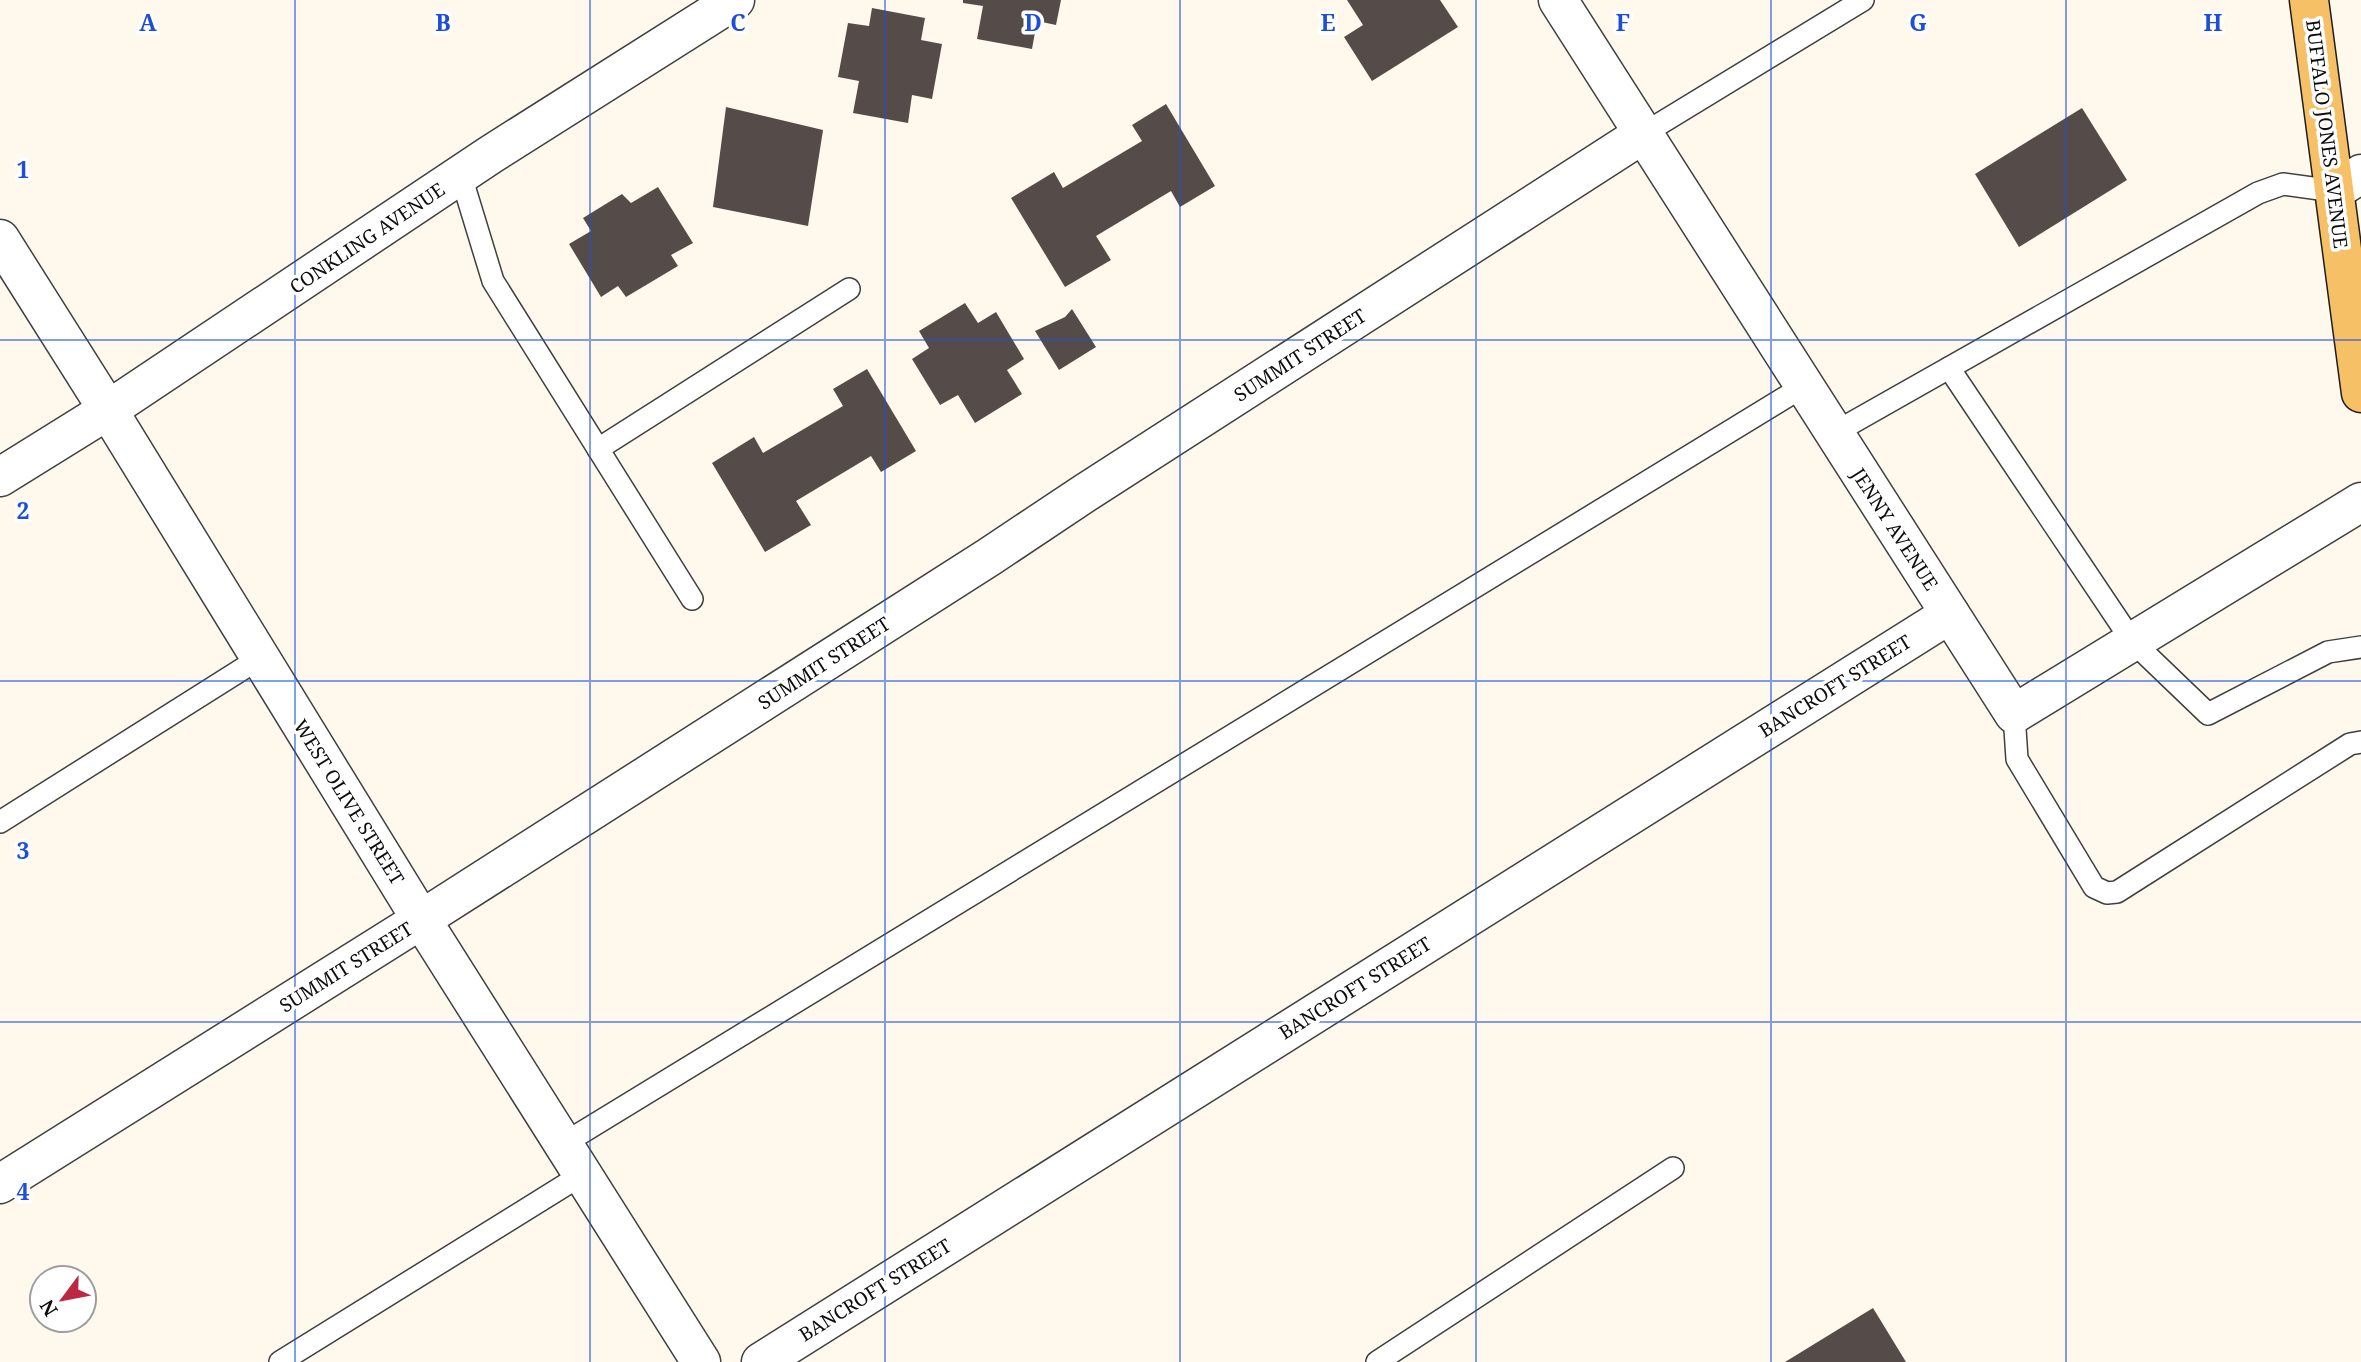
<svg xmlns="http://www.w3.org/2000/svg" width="2361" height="1362" viewBox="0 0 2361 1362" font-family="'Noto Serif',serif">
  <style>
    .building { fill: #554c49 }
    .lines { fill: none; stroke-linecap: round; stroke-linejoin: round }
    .lane-casing { stroke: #404040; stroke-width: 24 }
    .street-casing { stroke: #404040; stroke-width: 41 }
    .primary-casing { stroke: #1e1e1e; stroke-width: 41 }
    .lane { stroke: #fff; stroke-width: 21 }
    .street { stroke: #fff; stroke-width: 38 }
    .primary { stroke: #f6c066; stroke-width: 38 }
    .grid { fill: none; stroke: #1d4ed8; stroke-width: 2; stroke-opacity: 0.55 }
    .labels { text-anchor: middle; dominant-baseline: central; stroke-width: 7; stroke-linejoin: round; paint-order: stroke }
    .street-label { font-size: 19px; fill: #0d0d0d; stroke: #fff }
    .grid-label { font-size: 23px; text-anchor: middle; font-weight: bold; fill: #1d4ed8; stroke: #fff; stroke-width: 7; stroke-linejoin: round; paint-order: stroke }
  </style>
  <rect width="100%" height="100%" fill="#fff9ed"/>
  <!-- building -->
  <g class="building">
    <polygon points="963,0 1061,0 1056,25 1037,21 1032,49 977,39 983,6 963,3"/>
    <polygon points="1347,0 1440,0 1458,27 1372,81 1344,37 1363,25"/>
    <polygon points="872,8 925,18 921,40 942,44 932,99 912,95 908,123 853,113 859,81 838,77 848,23 869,26"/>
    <polygon points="1166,104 1215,186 1180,207 1171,191 1096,236 1111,260 1065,287 1011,198 1054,172 1063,188 1142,141 1132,125"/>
    <polygon points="726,107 823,130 808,226 713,207"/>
    <polygon points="2082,108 2127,180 2019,247 1975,174"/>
    <polygon points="658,187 693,243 671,255 678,266 626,297 618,286 601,297 569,244 591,231 583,218 622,194 631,203"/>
    <polygon points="965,303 978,323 996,312 1024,359 1007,370 1022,394 975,423 958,395 940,405 912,359 929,348 919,331"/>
    <polygon points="1072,309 1096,347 1059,370 1035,331 1065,317"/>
    <polygon points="867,369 916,451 881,472 871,456 796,501 811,525 765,552 712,463 754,437 763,453 843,406 833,389"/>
    <polygon points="1873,1308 1906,1362 1785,1362"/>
  </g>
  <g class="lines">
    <defs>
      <g id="lane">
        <polyline points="1643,134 1863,0"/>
        <polyline points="461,176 493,281 692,599"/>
        <polyline points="1949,368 2132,641 2208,714 2328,652 2361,647"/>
        <polyline points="1834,433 2258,193 2283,184 2334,191"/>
        <polyline points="598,449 849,289"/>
        <polyline points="2014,714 2017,759 2094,887 2107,893 2117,892 2350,744 2361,742"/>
        <polyline points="0,822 260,658"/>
        <polyline points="563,1144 1804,386"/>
        <polyline points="280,1362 583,1174"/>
        <polyline points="1377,1362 1673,1168"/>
      </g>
      <g id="street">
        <polyline points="1558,0 2014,714 2361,502"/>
        <polyline points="2334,191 2361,174"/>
        <polyline points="0,239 108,410 411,903 701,1362"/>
        <polyline points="0,477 108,410 490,155 735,0"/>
        <polyline points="0,1184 422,919 989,557 1085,493 1643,134"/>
        <polyline points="761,1362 1950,614"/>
      </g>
      <polyline id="primary" points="2309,0 2361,393"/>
    </defs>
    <!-- lane casing -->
    <use href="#lane" class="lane-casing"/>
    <!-- street casing -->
    <use href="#street" class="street-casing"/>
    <!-- primary casing -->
    <use href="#primary" class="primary-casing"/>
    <!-- lane -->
    <use href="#lane" class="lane"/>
    <!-- street -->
    <use href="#street" class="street"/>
    <!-- primary -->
    <use href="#primary" class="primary"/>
  </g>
  <!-- grid -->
  <path class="grid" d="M295 0V1362M590 0V1362M885 0V1362M1180 0V1362M1476 0V1362M1771 0V1362M2066 0V1362M0 340H2361M0 681H2361M0 1022H2361"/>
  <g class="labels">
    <!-- street labels -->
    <g class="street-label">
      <text transform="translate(2327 134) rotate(83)">BUFFALO JONES AVENUE</text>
      <text transform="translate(367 238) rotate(-34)">CONKLING AVENUE</text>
      <text transform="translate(1300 355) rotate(-33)">SUMMIT STREET</text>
      <text transform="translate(1895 529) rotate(57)">JENNY AVENUE</text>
      <text transform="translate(824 663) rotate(-33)">SUMMIT STREET</text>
      <text transform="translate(1835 686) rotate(-32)">BANCROFT STREET</text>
      <text transform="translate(349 802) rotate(58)">WEST OLIVE STREET</text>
      <text transform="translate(346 967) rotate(-32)">SUMMIT STREET</text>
      <text transform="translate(1355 988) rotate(-32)">BANCROFT STREET</text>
      <text transform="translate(875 1290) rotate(-32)">BANCROFT STREET</text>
    </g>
  </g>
  <g class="grid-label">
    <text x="148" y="31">A</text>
    <text x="443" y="31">B</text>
    <text x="738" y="31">C</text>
    <text x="1033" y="31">D</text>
    <text x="1328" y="31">E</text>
    <text x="1623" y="31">F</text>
    <text x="1918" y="31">G</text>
    <text x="2213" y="31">H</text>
    <text x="23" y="178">1</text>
    <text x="23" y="519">2</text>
    <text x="23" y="859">3</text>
    <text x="23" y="1200">4</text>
  </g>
  <!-- north arrow -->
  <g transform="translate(63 1299) rotate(238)"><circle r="33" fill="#ffffff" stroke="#9e9e9e" stroke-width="2"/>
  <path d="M0-5L12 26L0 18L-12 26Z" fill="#ba2841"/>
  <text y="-10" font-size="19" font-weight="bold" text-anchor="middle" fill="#0d0d0d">N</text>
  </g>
</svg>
